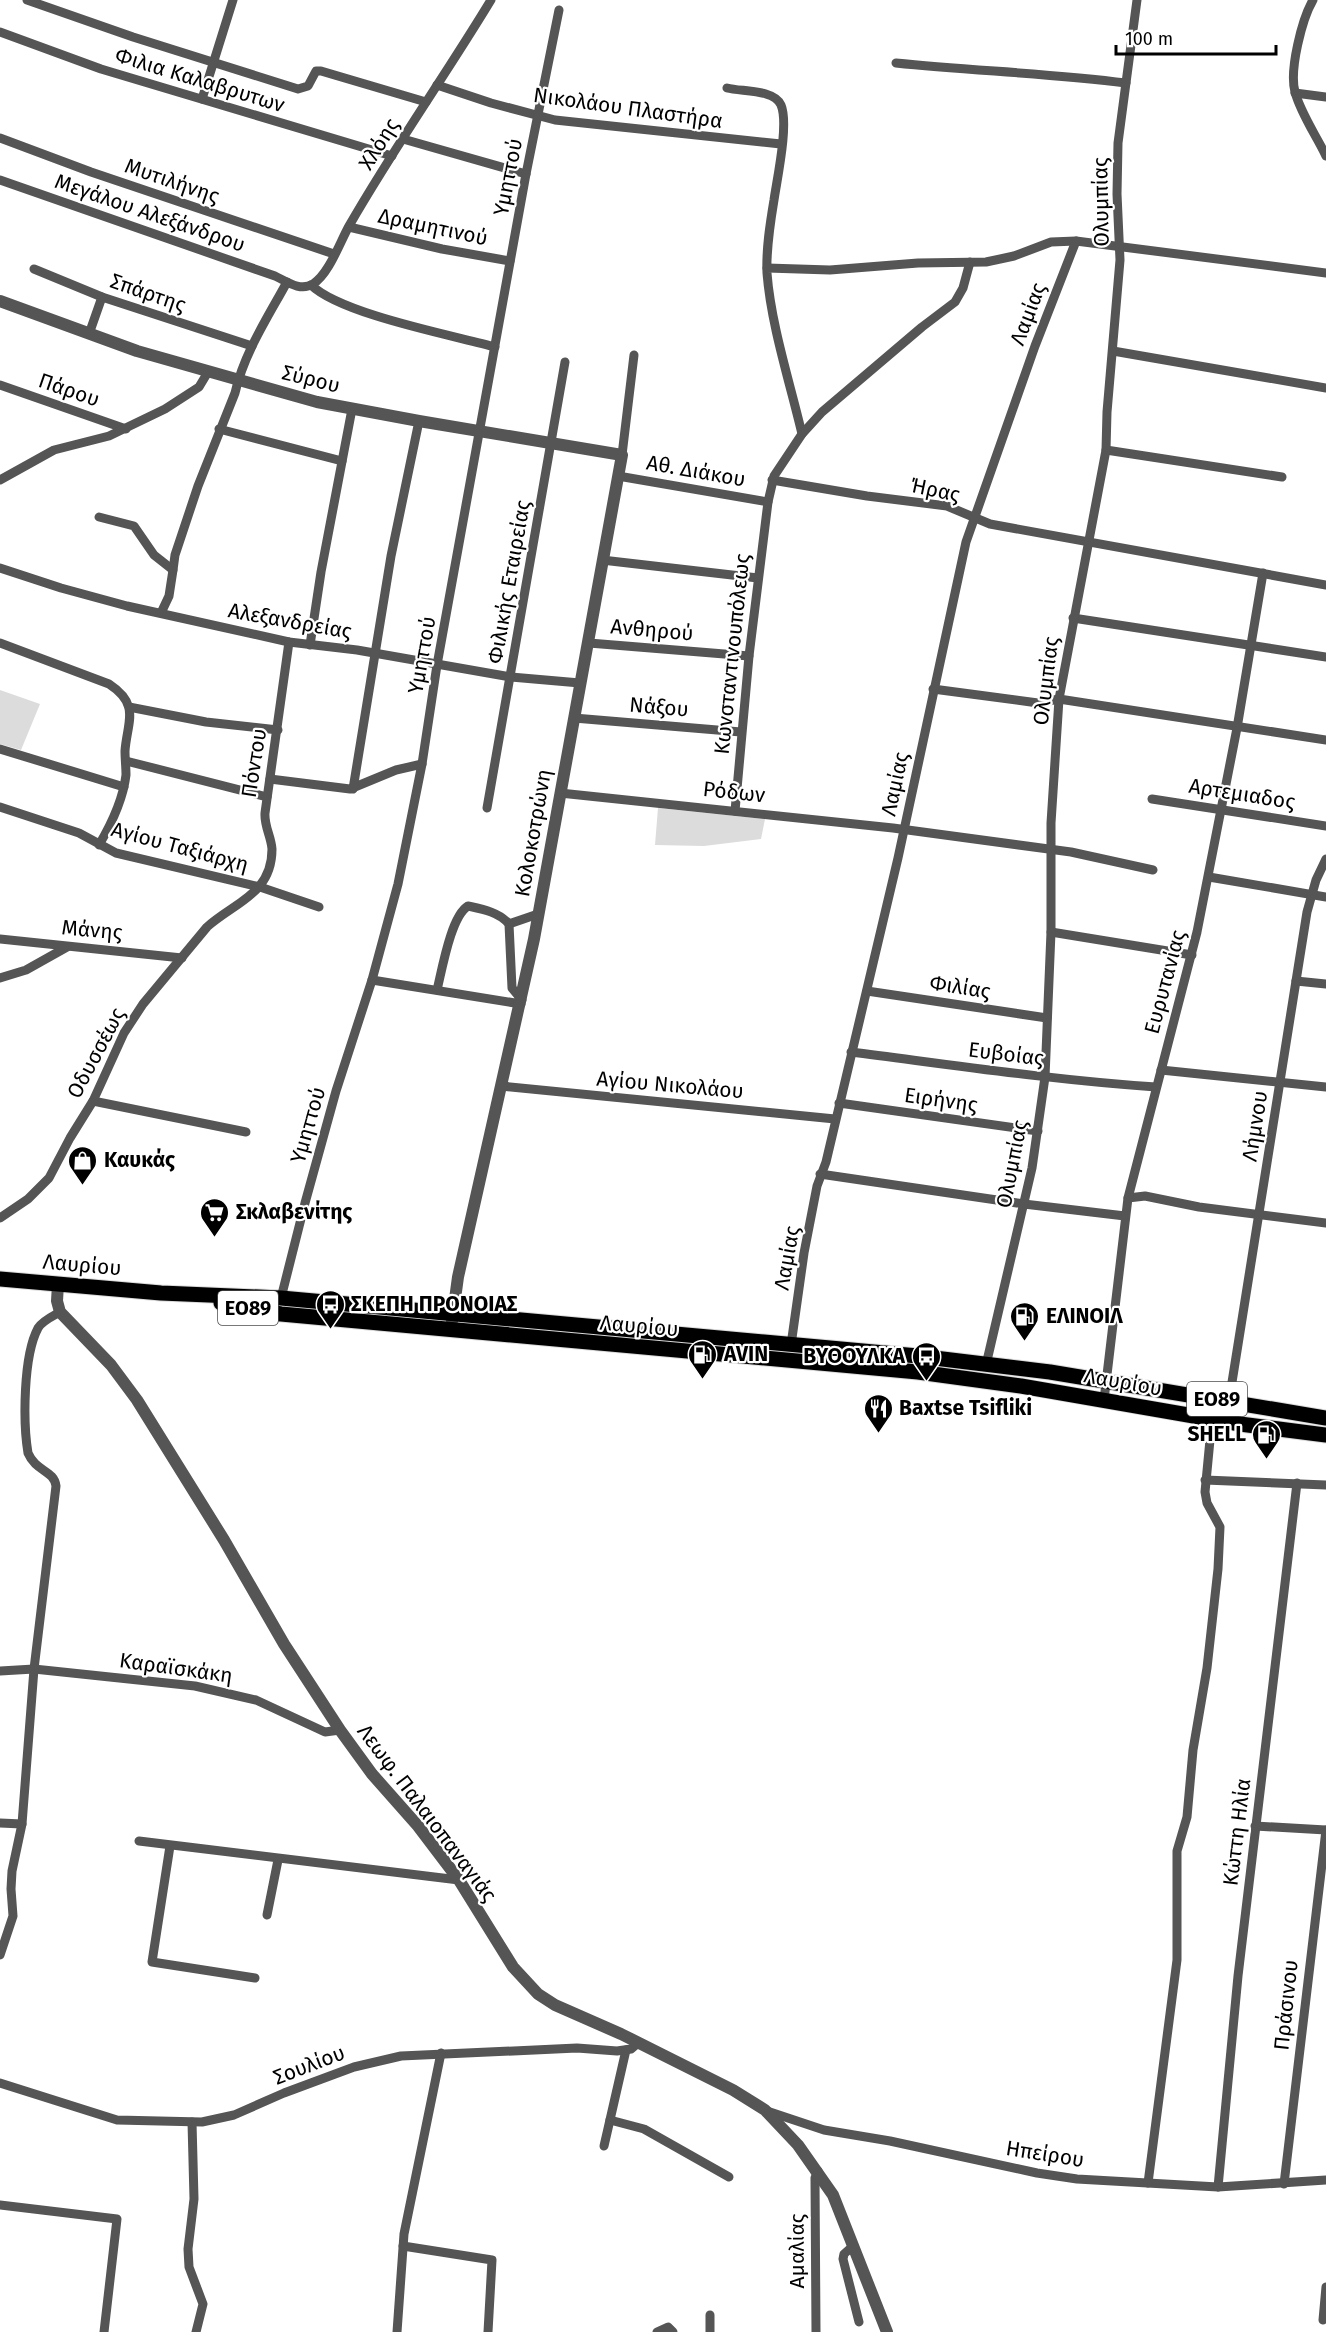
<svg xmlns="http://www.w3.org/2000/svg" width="1326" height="2332" viewBox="0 0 1326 2332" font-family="'Fira Sans',sans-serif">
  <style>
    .green { fill: #dcdcdc }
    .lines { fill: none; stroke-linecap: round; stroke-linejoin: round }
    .primary-casing { stroke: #dbdbdb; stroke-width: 17 }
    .minor { stroke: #555; stroke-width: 9 }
    .tertiary { stroke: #555; stroke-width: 12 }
    .primary { stroke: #000; stroke-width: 15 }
    .labels { text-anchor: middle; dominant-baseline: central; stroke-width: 4.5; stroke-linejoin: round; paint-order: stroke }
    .shield { fill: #fff; stroke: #4c4c4c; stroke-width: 1.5 }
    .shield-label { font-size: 20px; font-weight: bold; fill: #000 }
    .street-label { font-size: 21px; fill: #000; stroke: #fff }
    .poi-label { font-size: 21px; font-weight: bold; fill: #000; stroke: #fff; text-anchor: start }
  </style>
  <rect width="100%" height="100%" fill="#fff"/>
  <!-- green -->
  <g class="green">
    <polygon points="0,690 40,704 21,750 0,744"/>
    <polygon points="658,808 765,819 761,839 704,846 655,845"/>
  </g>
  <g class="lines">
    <defs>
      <g id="primary">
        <polyline points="0,1279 161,1293 281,1298 918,1356 1050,1372 1326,1418"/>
        <polyline points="221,1303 281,1314 918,1372 1021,1386 1240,1424 1326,1435"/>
      </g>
    </defs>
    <!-- primary casing -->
    <use href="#primary" class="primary-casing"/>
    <!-- minor -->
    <g class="minor">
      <polyline points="27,0 133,37 298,89 308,86 316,71 321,71 426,102"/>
      <path d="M1313 0C1302 19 1289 70 1295 92 1301 114 1316 135 1326 156"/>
      <polyline points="0,32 101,69 392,156"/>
      <path d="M896 63C973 71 1049 73 1126 83"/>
      <polyline points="437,85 491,103 555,120 781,144"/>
      <path d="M727 88C742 92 774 89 781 105 789 124 777 179 774 200 770 224 766 249 767 273 771 325 790 383 802 434"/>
      <polyline points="1295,93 1326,97"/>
      <polyline points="202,99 233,0"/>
      <polyline points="0,138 91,172 334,254"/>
      <polyline points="403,139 526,174"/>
      <path d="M0 180 275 276C286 281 300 292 313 284 329 274 340 242 349 226 393 149 445 76 491 0"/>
      <polyline points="349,227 442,249 510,261"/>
      <polyline points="767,268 830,270 918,263 986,262 1014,256 1051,242 1076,241 1326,273"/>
      <polyline points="34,269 102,297 252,346"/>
      <path d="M311 285C341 314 451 335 495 347"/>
      <polyline points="89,334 102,297"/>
      <polyline points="1113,351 1326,388"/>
      <polyline points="0,385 126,429"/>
      <polyline points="219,429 342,461"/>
      <polyline points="1106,450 1282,477"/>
      <polyline points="622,455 634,355"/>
      <polyline points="618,476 768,502"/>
      <polyline points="0,480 54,450 109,436 165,409 199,387 208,372"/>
      <polyline points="772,480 867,496 947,506 990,524 1326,585"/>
      <polyline points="99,517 134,526 154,555 173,570 169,596 161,613"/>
      <polyline points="602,560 758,578"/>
      <polyline points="0,568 61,588 127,606 289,642 357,650 511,677 580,683"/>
      <path d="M173 570 175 555 198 486 235 393C244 353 268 317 287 282"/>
      <polyline points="1073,618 1326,657"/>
      <path d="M0 643 109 684C141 705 127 722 125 751 125 759 126 767 126 775 123 800 112 823 99 845"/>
      <polyline points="589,643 749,656"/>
      <polyline points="310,645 321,572 352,409"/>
      <polyline points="933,689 1038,703 1059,699 1326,740"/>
      <polyline points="129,707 206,722 278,730"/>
      <polyline points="574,718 741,732"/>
      <polyline points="0,749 124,787"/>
      <polyline points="126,761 267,797"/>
      <polyline points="270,779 350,789 396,770 422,764"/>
      <polyline points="353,789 391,556 419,421"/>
      <polyline points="560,793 893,828 1071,852 1153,870"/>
      <polyline points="1152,799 1326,826"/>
      <polyline points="0,807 79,833 116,853 260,887 319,907"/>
      <polyline points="487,808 565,362"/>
      <polyline points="735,811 749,656 768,502 774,476 802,434 822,412 922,327 955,302 963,288 970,262"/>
      <polyline points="1209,877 1326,897"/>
      <polyline points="509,924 538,914"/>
      <polyline points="1051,932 1192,955"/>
      <polyline points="0,939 182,958"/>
      <polyline points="0,978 26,970 67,947"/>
      <polyline points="372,980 521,1004"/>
      <polyline points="1296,981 1326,984"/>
      <path d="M437 990C442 970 451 916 468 906 482 909 499 912 509 924L512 988 522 1000"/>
      <polyline points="867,991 1047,1018"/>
      <path d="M851 1052C953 1065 1053 1080 1156 1087"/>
      <polyline points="1161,1070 1326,1087"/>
      <polyline points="501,1086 835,1119"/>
      <polyline points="93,1101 246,1132"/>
      <polyline points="839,1103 1038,1131"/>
      <polyline points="820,1174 1024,1204 1125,1216"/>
      <polyline points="1128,1198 1145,1196 1199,1207 1326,1223"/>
      <path d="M0 1218 28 1199 49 1178 70 1138 93 1101 124 1033 143 1004 207 927C235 902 272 894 272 849 271 836 264 826 265 813L289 642"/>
      <polyline points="281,1298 305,1203 336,1091 372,980 398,884 422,764 437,665 526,174 559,10"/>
      <polyline points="791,1345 804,1253 817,1186 826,1162 898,858 966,542 1035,346 1076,241"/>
      <polyline points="986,1365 1032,1168 1045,1077 1051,932 1051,823 1059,699 1106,450 1107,412 1120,260 1117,194 1118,143 1137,0"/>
      <polyline points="1104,1400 1128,1198 1197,932 1237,728 1263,573"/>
      <polyline points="1229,1401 1307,912 1316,880 1326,859"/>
      <polyline points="1205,1480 1326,1485"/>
      <polyline points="0,1671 34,1669 195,1686 256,1700 325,1732 340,1730"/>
      <polyline points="0,1823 22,1824"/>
      <polyline points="1255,1826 1326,1830"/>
      <polyline points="139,1841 459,1880"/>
      <polyline points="170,1846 152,1962 255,1978"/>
      <polyline points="267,1915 278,1860"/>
      <path d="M0 1955 13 1916 11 1889 12 1871 22 1824 34 1669 56 1486C54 1470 36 1472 28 1453 23 1423 23 1356 38 1328 42 1321 53 1316 60 1312"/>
      <polyline points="0,2083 117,2120 202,2122 234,2115 284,2093 354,2067 401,2056 577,2048 617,2051 631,2049 638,2043"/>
      <polyline points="767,2111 824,2130 890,2141 1037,2173 1077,2179 1218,2187 1326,2180"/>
      <polyline points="610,2120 644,2129 729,2177"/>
      <polyline points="192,2122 194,2199 188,2249 189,2267 203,2304 196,2332"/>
      <polyline points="604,2146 626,2050"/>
      <polyline points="1148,2183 1177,1960 1177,1851 1187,1817 1193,1750 1207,1668 1218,1569 1220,1527 1207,1503 1205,1492 1212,1419"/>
      <polyline points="1284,2184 1326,1830"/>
      <polyline points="1218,2187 1238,1976 1297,1483"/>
      <polyline points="0,2205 117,2219 104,2332"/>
      <polyline points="403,2246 492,2260 488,2332"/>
      <polyline points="853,2246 844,2254 843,2259 859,2322"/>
      <polyline points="1323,2320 1326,2287"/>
      <polyline points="397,2332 404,2234 441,2053"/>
      <polyline points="657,2332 668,2327 673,2332"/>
      <polyline points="710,2332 710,2315"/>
      <polyline points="816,2332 815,2178 818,2171"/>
    </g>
    <!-- tertiary -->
    <g class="tertiary">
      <polyline points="0,301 137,351 317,402 419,421 622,455 534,939 458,1277 452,1321"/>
      <polyline points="58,1284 57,1301 60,1312 111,1365 137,1400 224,1540 284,1644 340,1730 372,1774 418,1826 459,1880 513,1967 538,1994 555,2005 621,2034 733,2090 765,2110 798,2145 833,2195 887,2332"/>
    </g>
    <!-- primary -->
    <use href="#primary" class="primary"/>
  </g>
  <!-- icons -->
  <defs>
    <symbol id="shop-pin" viewBox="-11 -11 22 30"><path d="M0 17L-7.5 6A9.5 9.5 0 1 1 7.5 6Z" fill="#000" stroke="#fff"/><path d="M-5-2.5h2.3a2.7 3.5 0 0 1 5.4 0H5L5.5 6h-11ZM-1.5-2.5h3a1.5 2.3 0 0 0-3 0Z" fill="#fff"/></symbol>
    <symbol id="supermarket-pin" viewBox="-11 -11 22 30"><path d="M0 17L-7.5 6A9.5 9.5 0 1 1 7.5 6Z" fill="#000" stroke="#fff"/><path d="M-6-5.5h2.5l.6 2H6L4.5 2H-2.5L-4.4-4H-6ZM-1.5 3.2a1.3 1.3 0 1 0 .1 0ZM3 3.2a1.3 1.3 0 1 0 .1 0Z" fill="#fff"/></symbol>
    <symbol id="bus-pin" viewBox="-11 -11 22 30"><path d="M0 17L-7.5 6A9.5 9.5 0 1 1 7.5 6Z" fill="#000" stroke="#fff"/><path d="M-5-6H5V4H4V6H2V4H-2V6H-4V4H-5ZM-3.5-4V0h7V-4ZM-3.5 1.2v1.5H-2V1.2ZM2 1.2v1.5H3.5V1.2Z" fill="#fff"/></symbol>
    <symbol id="fuel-pin" viewBox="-11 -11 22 30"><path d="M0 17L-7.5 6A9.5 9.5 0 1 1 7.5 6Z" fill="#000" stroke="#fff"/><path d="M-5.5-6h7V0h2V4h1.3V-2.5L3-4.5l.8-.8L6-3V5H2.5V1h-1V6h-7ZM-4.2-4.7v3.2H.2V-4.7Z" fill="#fff"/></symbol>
    <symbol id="restaurant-pin" viewBox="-11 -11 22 30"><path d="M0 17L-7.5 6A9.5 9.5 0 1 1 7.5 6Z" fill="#000" stroke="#fff"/><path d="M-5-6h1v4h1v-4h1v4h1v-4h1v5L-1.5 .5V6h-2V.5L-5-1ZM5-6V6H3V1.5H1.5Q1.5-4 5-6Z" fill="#fff"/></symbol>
  </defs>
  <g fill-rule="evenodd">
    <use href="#shop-pin" x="66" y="1144" width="33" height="45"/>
    <use href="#supermarket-pin" x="198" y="1196" width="33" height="45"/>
    <use href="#bus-pin" x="314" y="1288" width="33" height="45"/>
    <use href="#fuel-pin" x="1008" y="1300" width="33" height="45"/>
    <use href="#fuel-pin" x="686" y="1338" width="33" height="45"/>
    <use href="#bus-pin" x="910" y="1340" width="33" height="45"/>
    <use href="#restaurant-pin" x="862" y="1392" width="33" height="45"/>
    <use href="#fuel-pin" x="1250" y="1418" width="33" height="45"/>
  </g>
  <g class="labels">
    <!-- shield labels -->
    <g class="shield">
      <rect x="218" y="1291" width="60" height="34" rx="4.5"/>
      <rect x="1187" y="1382" width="60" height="34" rx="4.5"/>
    </g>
    <g class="shield-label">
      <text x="248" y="1308">ΕΟ89</text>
      <text x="1217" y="1399">ΕΟ89</text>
    </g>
    <!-- street labels -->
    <g class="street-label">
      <text transform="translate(200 80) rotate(17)">Φιλια Καλαβρυτων</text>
      <text transform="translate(628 108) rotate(8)">Νικολάου Πλαστήρα</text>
      <text transform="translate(379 144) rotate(-58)">Χλόης</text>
      <text transform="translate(508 177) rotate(-79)">Υμηττού</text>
      <text transform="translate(172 181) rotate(19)">Μυτιλήνης</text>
      <text transform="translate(1101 202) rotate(-91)">Ολυμπίας</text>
      <text transform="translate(150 213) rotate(19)">Μεγάλου Αλεξάνδρου</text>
      <text transform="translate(433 227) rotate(12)">Δραμητινού</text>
      <text transform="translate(148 293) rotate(19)">Σπάρτης</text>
      <text transform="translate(1028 314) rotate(-69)">Λαμίας</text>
      <text transform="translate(311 379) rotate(14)">Σύρου</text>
      <text transform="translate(69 390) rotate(19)">Πάρου</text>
      <text transform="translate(696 471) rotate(10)">Αθ. Διάκου</text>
      <text transform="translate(935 490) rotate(12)">Ήρας</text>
      <text transform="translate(509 582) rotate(-80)">Φιλικής Εταιρείας</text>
      <text transform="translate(290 621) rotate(10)">Αλεξανδρείας</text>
      <text transform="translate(652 630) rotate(5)">Ανθηρού</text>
      <text transform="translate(732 654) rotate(-84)">Κωνσταντινουπόλεως</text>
      <text transform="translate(422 655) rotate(-80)">Υμηττού</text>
      <text transform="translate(1046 681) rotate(-83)">Ολυμπίας</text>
      <text transform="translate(659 707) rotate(5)">Νάξου</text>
      <text transform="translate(254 763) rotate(-81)">Πόντου</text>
      <text transform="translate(895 784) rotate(-78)">Λαμίας</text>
      <text transform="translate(734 792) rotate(6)">Ρόδων</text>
      <text transform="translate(1242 794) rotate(9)">Αρτεμιαδος</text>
      <text transform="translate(533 833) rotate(-80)">Κολοκοτρώνη</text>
      <text transform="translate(180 847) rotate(15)">Αγίου Ταξιάρχη</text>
      <text transform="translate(92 930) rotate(5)">Μάνης</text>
      <text transform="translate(1165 982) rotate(-75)">Ευρυτανίας</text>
      <text transform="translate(960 987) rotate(9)">Φιλίας</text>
      <text transform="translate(96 1053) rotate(-62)">Οδυσσέως</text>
      <text transform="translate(1006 1054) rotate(7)">Ευβοίας</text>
      <text transform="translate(670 1085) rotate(5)">Αγίου Νικολάου</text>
      <text transform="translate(941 1100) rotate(8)">Ειρήνης</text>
      <text transform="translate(308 1125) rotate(-74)">Υμηττού</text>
      <text transform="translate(1255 1126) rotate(-81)">Λήμνου</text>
      <text transform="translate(1012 1164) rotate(-79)">Ολυμπίας</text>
      <text transform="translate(787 1258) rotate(-80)">Λαμίας</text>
      <text transform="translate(82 1265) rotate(5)">Λαυρίου</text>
      <text transform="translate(639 1326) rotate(5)">Λαυρίου</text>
      <text transform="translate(1123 1382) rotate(10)">Λαυρίου</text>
      <text transform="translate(176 1668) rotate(8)">Καραϊσκάκη</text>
      <text transform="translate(427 1813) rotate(53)">Λεωφ. Παλαιοπαναγιάς</text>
      <text transform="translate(1237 1832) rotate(-83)">Κώττη Ηλία</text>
      <text transform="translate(1286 2005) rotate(-84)">Πράσινου</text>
      <text transform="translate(309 2065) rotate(-21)">Σουλίου</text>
      <text transform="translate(1045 2154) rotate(9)">Ηπείρου</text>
      <text transform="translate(797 2251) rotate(-90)">Αμαλίας</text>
    </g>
    <!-- poi labels -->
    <g class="poi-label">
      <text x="104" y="1160">Καυκάς</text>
      <text x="236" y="1212">Σκλαβενίτης</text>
      <text x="351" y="1304">ΣΚΕΠΗ ΠΡΟΝΟΙΑΣ</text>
      <text x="1046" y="1316">ΕΛΙΝΟΙΛ</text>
      <text x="724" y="1354">AVIN</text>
      <text x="905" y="1356" text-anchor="end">ΒΥΘΟΥΛΚΑ</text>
      <text x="899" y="1408">Baxtse Tsifliki</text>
      <text x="1246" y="1434" text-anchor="end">SHELL</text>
    </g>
  </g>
  <!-- scale -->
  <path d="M1116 45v9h160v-9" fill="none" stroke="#000000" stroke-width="3"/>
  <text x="1125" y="45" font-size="18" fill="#000000" stroke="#ffffff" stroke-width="4.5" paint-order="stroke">100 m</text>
</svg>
